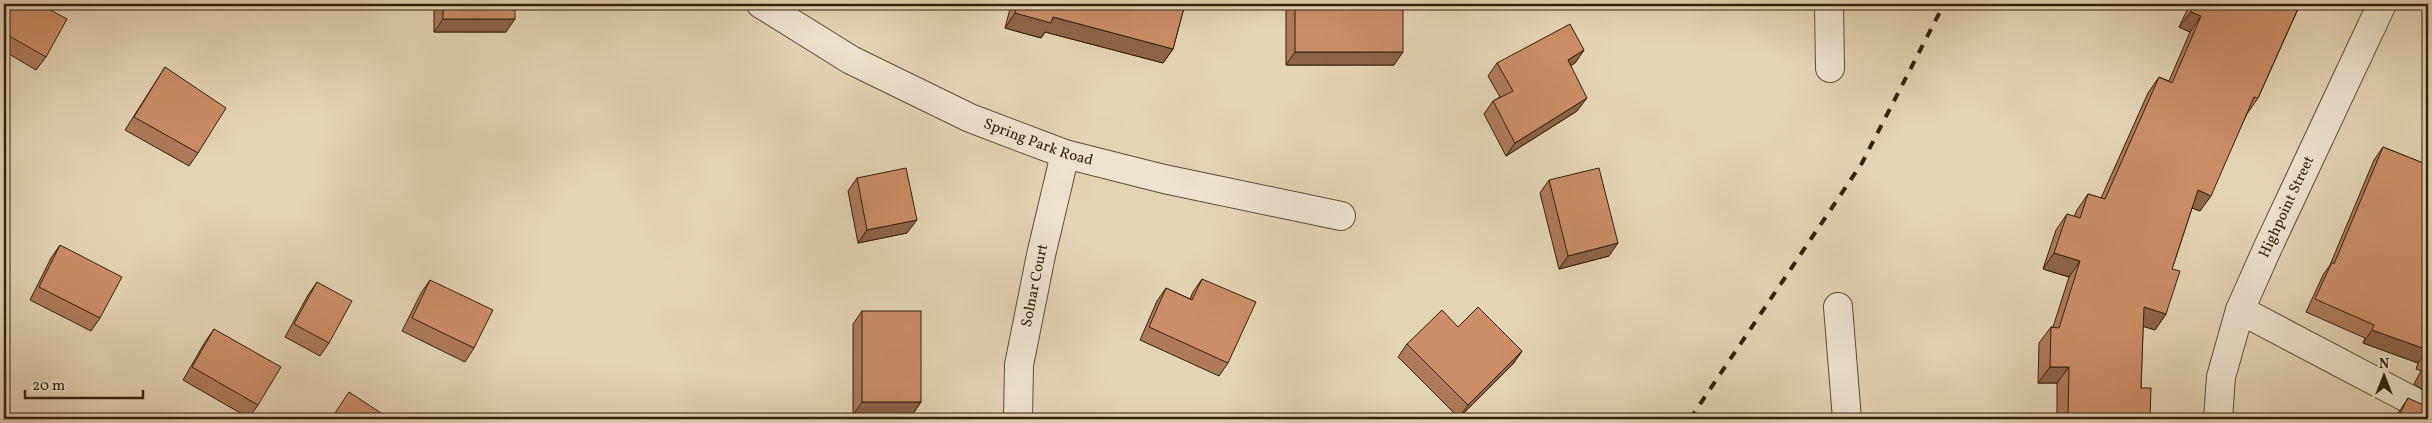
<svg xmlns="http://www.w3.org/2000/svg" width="2432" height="423" viewBox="0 0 2432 423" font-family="Vollkorn,serif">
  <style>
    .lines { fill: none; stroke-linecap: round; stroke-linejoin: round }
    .street-casing { stroke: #5d4e36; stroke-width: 30 }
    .street { stroke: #ede3d0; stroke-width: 28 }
    .rail { stroke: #30210c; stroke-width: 4; stroke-dasharray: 9 9; stroke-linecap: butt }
    .wall { fill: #af7a59; stroke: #30210c }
    .shaded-wall { fill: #8e6348; stroke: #30210c }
    .building { fill: #cb8e67; stroke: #30210c }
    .labels { text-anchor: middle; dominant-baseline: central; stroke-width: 4; stroke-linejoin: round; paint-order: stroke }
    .street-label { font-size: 15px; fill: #30210c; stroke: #ede3d0 }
  </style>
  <rect width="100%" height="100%" fill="#e4d4b6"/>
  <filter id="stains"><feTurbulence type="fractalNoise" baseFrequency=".004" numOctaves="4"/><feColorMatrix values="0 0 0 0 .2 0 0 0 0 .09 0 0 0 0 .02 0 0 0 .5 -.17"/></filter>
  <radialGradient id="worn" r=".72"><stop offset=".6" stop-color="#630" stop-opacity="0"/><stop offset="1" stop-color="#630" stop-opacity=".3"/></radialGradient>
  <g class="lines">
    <defs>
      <g id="street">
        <path id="s1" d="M761 4 851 60 970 118 1065 154 1164 179 1341 216"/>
        <polyline points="1829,4 1830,68"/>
        <polyline points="1838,307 1847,419"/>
        <polyline points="2240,310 2428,409"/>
        <path id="s2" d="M1018 419 1019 365 1041 255 1065 154"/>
        <path id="s3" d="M2218 419 2221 377 2240 310 2268 247 2382 4"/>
      </g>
    </defs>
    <!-- street casing -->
    <use href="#street" class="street-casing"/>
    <!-- street -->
    <use href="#street" class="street"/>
    <!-- rail -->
    <polyline class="rail" points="1690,419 1862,163 1944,4"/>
  </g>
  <!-- wall -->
  <g class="wall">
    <polygon points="4,4 46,57 36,70 4,51"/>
    <polygon points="434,4 515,4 506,32 434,32"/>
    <polygon points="1008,4 1185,4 1173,49 1163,63 1045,32 1041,38 1005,28 1011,5"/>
    <polygon points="1288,4 1403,4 1394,65 1286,65 1286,7"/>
    <polygon points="2190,4 2303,4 2299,9 2298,9 2258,98 2247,114 2200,211 2192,208 2172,269 2166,314 2155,330 2143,326 2141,388 2150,419 2057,419 2057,383 2038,383 2039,343 2051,327 2053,327 2069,277 2043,269 2056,230 2067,214 2074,217 2077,210 2088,194 2101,198 2148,93 2159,77 2169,81 2190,32 2179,27"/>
    <polygon points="1584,50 1575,63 1571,65 1577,111 1506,156 1484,114 1493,101 1500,97 1488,76 1497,63"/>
    <polygon points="165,67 198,153 189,166 125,130"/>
    <polygon points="2383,147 2428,165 2428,393 2414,384 2421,371 2416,369 2418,363 2363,343 2365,338 2306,312 2323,275 2330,265 2374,160"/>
    <polygon points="857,178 907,233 858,243 848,191"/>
    <polygon points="1549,180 1609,256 1559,269 1540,193"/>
    <polygon points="60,245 100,318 91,331 30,300 51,258"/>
    <polygon points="1202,279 1228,363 1219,376 1140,340 1157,301 1166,288 1190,299 1193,292"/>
    <polygon points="430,280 474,348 465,362 402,331 421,293"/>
    <polygon points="317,282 329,343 320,356 285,337 308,295"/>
    <polygon points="862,311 921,402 912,415 853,415 853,324"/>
    <polygon points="1458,327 1522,351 1513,364 1459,418 1398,357 1407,344"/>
    <polygon points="214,329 258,405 249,418 183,380 205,342"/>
    <polygon points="2408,398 2428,419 2395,419 2399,412"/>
  </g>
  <!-- shaded-wall -->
  <g class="shaded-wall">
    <polygon points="2297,4 2303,4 2299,9 2294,7"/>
    <polygon points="2191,12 2201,16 2190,32 2179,27"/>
    <polygon points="1015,13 1053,17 1173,49 1163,63 1045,32 1041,38 1005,28"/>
    <polygon points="443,19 515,19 506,32 434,32"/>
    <polygon points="1584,50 1575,63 1559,73 1568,60"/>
    <polygon points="1295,52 1403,52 1394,65 1286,65"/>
    <polygon points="1587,98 1577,111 1506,156 1515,143"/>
    <polygon points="2198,190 2211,196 2200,211 2187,206"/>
    <polygon points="917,220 907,233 858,243 867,230"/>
    <polygon points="1618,243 1609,256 1559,269 1568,256"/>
    <polygon points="2054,253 2080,261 2069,277 2043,269"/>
    <polygon points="2144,307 2166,314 2155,330 2132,323"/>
    <polygon points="2372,330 2428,350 2418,363 2363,343"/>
    <polygon points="1522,351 1513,364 1459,418 1468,405"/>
    <polygon points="2050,367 2069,367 2057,383 2038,383"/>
    <polygon points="862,402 921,402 912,415 853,415"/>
    <polygon points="2068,417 2148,419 2066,419"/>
  </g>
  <!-- building -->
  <g class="building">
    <polygon points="4,4 39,4 67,19 46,57 4,33"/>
    <rect x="443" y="4" width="72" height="15"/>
    <polygon points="1018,4 1185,4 1173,49 1053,17 1051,23 1015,13"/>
    <rect x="1295" y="4" width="108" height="48"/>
    <polygon points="2194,4 2300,4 2258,98 2254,97 2211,196 2198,190 2172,269 2180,271 2166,314 2144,307 2141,388 2151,388 2150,419 2068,417 2069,367 2050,367 2051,327 2059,328 2080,261 2054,253 2067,214 2080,218 2088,194 2105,199 2159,77 2172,83 2201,16 2191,12"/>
    <polygon points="1570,24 1584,50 1568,60 1587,98 1515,143 1493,101 1513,91 1497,63"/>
    <polygon points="165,67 226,108 198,153 134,117"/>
    <polygon points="2383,147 2428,165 2428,357 2425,356 2428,350 2372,330 2374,325 2315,299 2332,262 2334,264"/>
    <polygon points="906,168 917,220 867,230 857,178"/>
    <polygon points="1599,168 1618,243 1568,256 1549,180"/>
    <polygon points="60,245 122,277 100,318 39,287"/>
    <polygon points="1202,279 1256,302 1228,363 1149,327 1166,288 1192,300"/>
    <polygon points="430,280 493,310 474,348 412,318"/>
    <polygon points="317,282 352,301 329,343 294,324"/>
    <polygon points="1478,307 1522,351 1468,405 1407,344 1442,310 1458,327"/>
    <rect x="862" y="311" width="59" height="91"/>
    <polygon points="214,329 281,367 258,405 192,367"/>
    <polygon points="2428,361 2428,374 2423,371"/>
    <polygon points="349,392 390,419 331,419"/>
    <polygon points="2408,398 2428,407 2428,419 2397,419"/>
  </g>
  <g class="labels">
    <!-- street labels -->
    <g class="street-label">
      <text stroke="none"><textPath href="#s1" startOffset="311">Spring Park Road</textPath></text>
      <text stroke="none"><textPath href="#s3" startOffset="225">Highpoint Street</textPath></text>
      <text stroke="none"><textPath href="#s2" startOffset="135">Solnar Court</textPath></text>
    </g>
  </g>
  <!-- margin -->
  <rect width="2432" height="423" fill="none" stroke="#e4d4b6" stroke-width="20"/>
  <rect x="5" y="5" width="2422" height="413" fill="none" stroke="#30210c" stroke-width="2.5"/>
  <rect x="10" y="10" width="2412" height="403" fill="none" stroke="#30210c"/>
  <!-- north arrow -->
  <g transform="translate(2384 376)" stroke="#ede3d0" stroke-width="4" paint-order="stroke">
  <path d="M0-4L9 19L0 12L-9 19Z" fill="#30210c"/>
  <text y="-8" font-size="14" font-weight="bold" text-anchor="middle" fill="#30210c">N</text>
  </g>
  <!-- scale -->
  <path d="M25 390v8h118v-8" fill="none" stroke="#30210c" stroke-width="2.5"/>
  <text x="32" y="390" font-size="15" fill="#30210c" stroke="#ede3d0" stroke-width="4" paint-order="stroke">20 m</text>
  <rect width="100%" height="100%" filter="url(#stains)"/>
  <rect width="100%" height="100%" fill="url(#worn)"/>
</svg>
